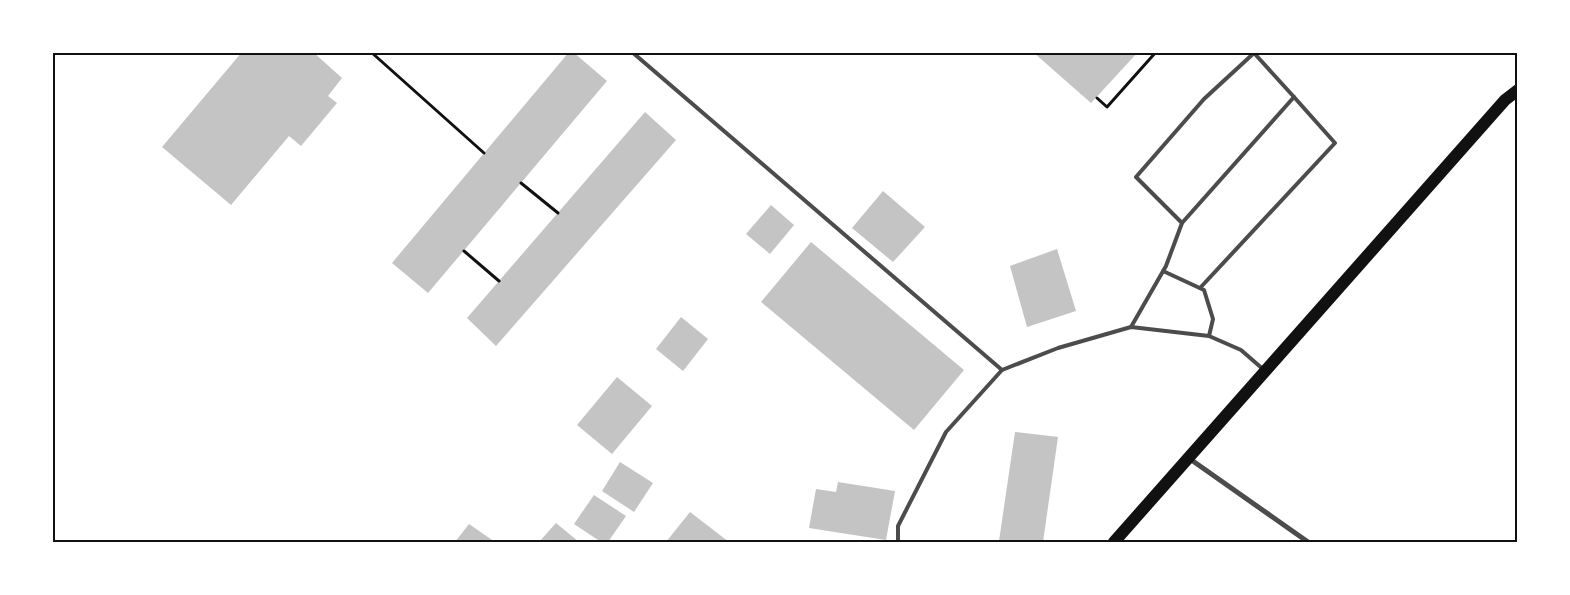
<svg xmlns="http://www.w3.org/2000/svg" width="1570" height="595" viewBox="0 0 1570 595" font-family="'Asap Condensed',sans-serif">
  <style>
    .building { fill: #c4c4c4 }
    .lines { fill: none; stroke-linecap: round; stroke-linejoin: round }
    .path { stroke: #111; stroke-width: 3 }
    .service { stroke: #4c4c4c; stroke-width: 4 }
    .minor { stroke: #4c4c4c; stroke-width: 5 }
    .primary { stroke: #111; stroke-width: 12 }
    .neatline { fill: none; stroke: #111; stroke-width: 2 }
  </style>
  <rect width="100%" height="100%" fill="#fff"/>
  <!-- building -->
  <g class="building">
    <polygon points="242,52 313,52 342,78 328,96 337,103 301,146 289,136 231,205 162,147"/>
    <polygon points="569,52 573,52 607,81 428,293 392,263"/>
    <polygon points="1033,52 1138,52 1091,103"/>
    <polygon points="645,112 676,140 496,346 467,318"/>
    <polygon points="883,191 925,227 893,262 852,228"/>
    <polygon points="771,205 794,225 770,254 746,234"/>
    <polygon points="811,242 964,370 914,430 761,302"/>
    <polygon points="1057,249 1076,311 1027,327 1010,266"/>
    <polygon points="681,317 708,339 683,371 656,349"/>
    <polygon points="617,377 652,406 612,454 577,425"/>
    <polygon points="1015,432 1058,437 1043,542 1014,542 999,541"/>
    <polygon points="620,462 653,483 634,512 602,491"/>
    <polygon points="838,482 895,491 886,540 809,528 816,489 836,492"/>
    <polygon points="594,495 626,516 608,542 601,542 574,524"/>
    <polygon points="690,512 729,542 666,542"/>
    <polygon points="556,523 579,542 539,542"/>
    <polygon points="469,524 495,542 455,542"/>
  </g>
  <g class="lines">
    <!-- path -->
    <g class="path">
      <polyline points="371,52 484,153"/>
      <polyline points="1097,98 1107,107 1156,52"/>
      <polyline points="521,183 558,213"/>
      <polyline points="464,251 499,281"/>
    </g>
    <!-- service -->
    <g class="service">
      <polyline points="632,52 1002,370"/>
      <polyline points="1182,223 1294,97 1335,143 1200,288"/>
      <polyline points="1131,327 1166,266 1182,223 1136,177 1204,99 1254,53 1294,97"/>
      <polyline points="1209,336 1241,350 1264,370"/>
      <polyline points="898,542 898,526 946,432 1002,370 1058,348 1131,327 1209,336 1213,319 1204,290 1163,271"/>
    </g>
    <!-- minor -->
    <polyline class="minor" points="1190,459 1308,542"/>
    <!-- primary -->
    <polyline class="primary" points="1114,542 1505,100 1518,90"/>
  </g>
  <!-- border -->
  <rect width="1570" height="595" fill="none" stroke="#ffffff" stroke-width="108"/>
  <rect x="54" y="54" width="1462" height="487" class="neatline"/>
</svg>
